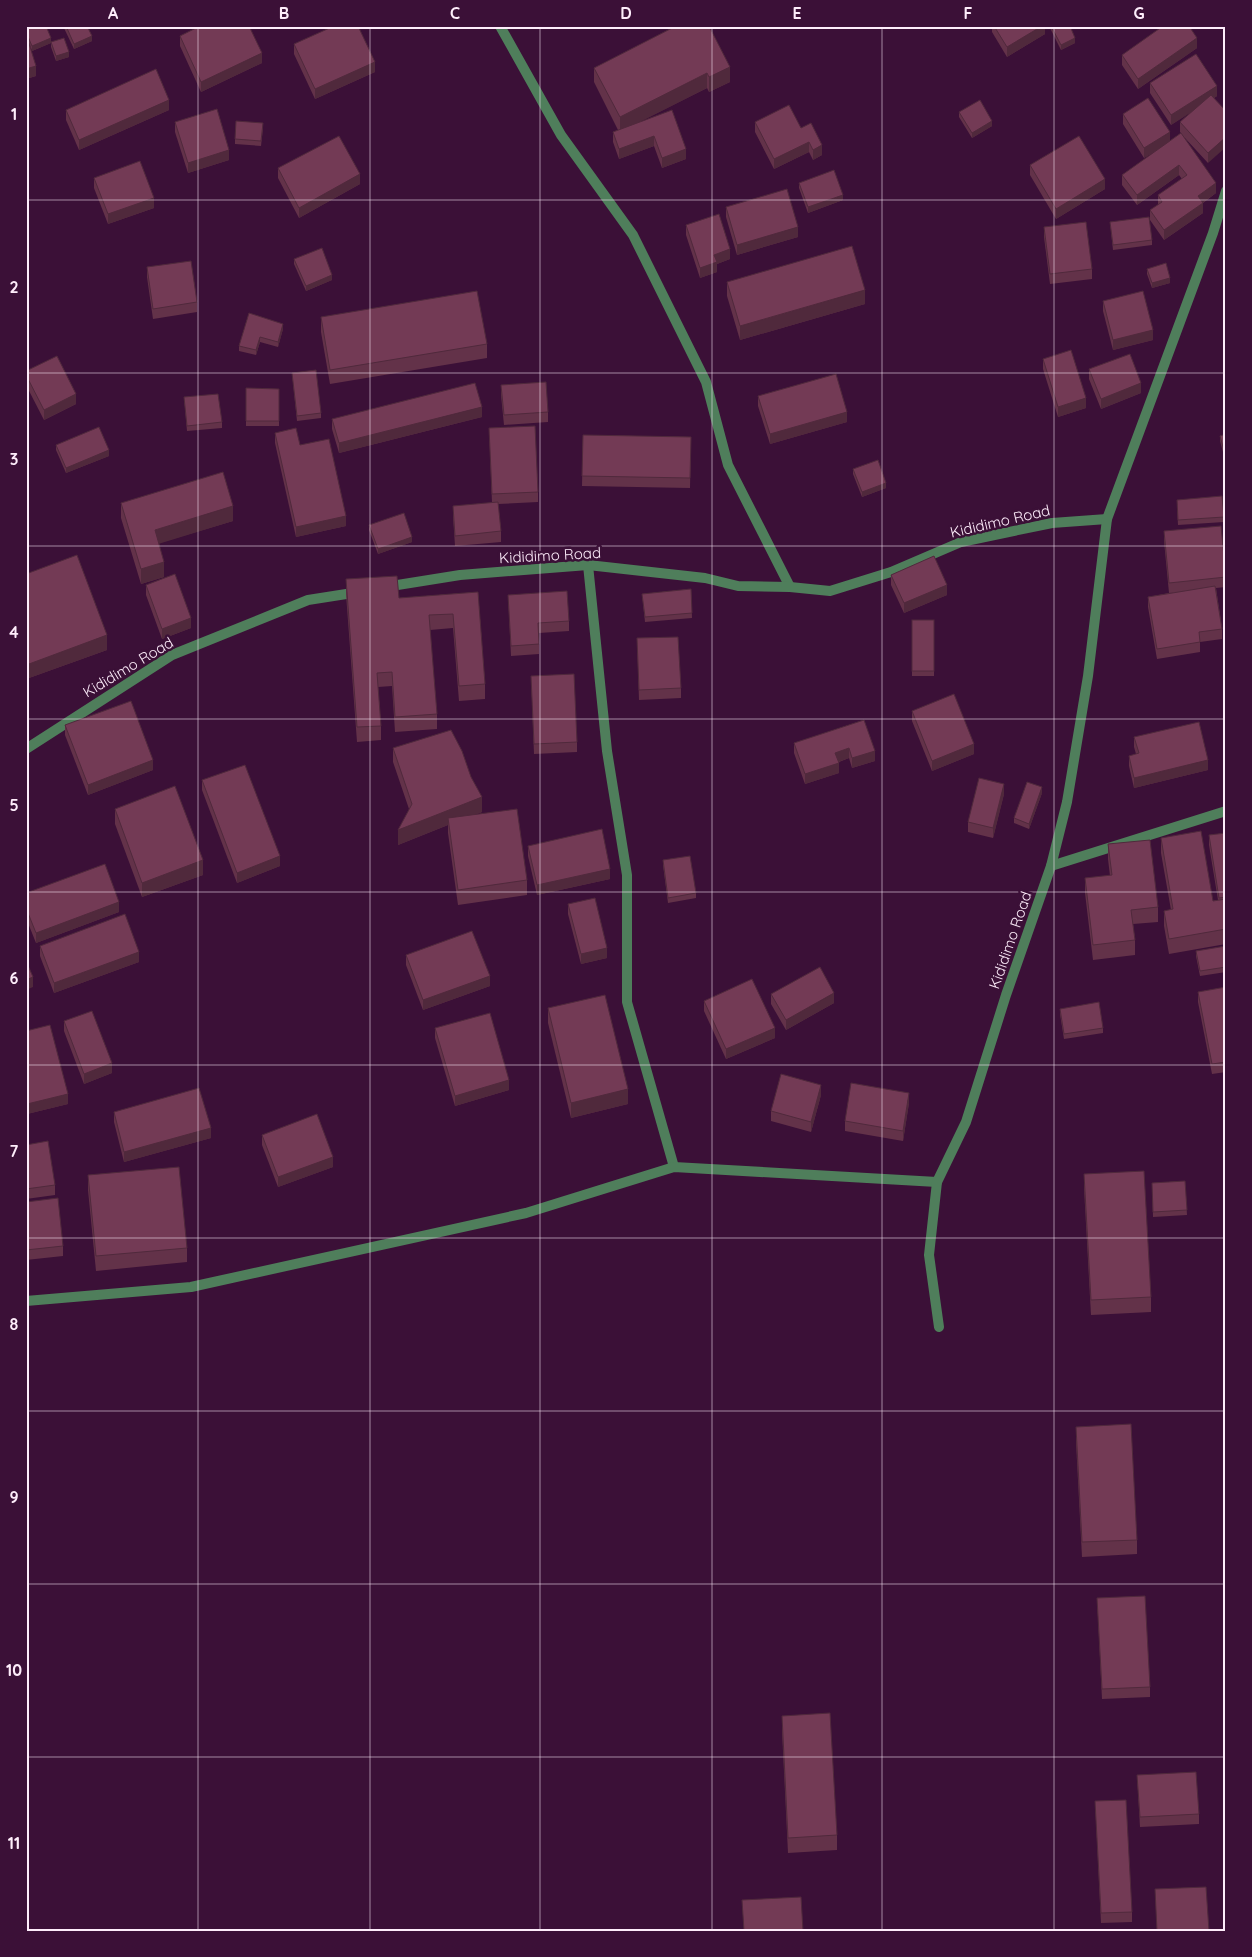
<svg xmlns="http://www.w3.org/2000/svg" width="1252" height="1957" viewBox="0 0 1252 1957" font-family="Quicksand,sans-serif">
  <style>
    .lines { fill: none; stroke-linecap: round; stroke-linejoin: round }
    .street { stroke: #4f7e5b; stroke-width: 10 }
    .wall { fill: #633249 }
    .shaded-wall { fill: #50293c }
    .building { fill: #733a55; stroke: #50293c }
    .grid { fill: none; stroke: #feedfb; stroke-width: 1; stroke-opacity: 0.55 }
    .labels { text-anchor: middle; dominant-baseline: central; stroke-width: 5; stroke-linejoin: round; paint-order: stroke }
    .street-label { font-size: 15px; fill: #feedfb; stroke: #3b1037 }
    .neatline { fill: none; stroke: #feedfb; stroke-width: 2 }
    .grid-label { font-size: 16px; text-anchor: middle; font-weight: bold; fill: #feedfb }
  </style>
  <rect width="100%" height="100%" fill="#3b1037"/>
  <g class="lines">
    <!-- street -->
    <g class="street">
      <polyline points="500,26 561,135 633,235 706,382 728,465 790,587"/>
      <polyline points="588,565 607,751 627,875 627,1002 674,1167"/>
      <polyline points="385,587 460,575 588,565 705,578 738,586 790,587 830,591 891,572 961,542 1052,523 1107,519"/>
      <polyline points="26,749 172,655 308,600 359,592"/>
      <polyline points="1051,866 1226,811"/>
      <polyline points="26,1301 191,1287 526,1213 674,1167 937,1182"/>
      <polyline points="939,1327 929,1255 937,1182 966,1122 1006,995 1051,866 1067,802 1088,676 1107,519 1213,233 1226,191"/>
    </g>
  </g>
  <!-- wall -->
  <g class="wall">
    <polygon points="63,26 87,26 92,41 74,49"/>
    <polygon points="676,26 730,82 709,92 707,88 641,121 686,159 662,168 654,146 619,159 613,142 613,132 618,130 594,82 594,68"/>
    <polygon points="992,26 1045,26 1045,34 1007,57 992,32"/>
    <polygon points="1049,26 1070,26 1075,43 1061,50"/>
    <polygon points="26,28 51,42 69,57 56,61 51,47 51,43 32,51 30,45 36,76 26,79"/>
    <polygon points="180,36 262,63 201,92 180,46"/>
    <polygon points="294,44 375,72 315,99 294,54"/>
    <polygon points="1197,48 1138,89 1122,65 1122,55"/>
    <polygon points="1150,83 1217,96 1214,98 1208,163 1184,137 1216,193 1203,203 1203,213 1164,240 1150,220 1150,210 1158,205 1158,195 1182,179 1179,175 1137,205 1122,185 1122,175 1159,149 1144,158 1123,124 1123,114 1170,141 1181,133 1180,132 1180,122 1192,111 1171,125 1150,93"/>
    <polygon points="66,110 169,110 79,150 66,120"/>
    <polygon points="959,112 992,126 972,138 959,117"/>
    <polygon points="175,122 229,160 188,173 175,132"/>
    <polygon points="755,122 801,128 822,155 813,160 809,152 774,169 755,132"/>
    <polygon points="263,128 261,146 235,144 235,139"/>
    <polygon points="1030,165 1105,189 1056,219 1030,175"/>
    <polygon points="278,168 360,184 299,218 278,178"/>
    <polygon points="94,178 154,208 108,224 94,188"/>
    <polygon points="799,183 843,200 808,213 799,188"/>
    <polygon points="726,207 798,237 737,255 726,217"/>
    <polygon points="1110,222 1152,240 1152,245 1113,250"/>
    <polygon points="686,225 730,259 717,264 717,272 700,278 686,235"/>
    <polygon points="1044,227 1092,269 1092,279 1050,284 1044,237"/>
    <polygon points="294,259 332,280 306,291 294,264"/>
    <polygon points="147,267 197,302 197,312 153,319 147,277"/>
    <polygon points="1147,269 1170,283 1152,288 1147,274"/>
    <polygon points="727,282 865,304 740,340 727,296"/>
    <polygon points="1103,301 1153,340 1113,350 1103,311"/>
    <polygon points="249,313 283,329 278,347 260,342 256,355 239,351 239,346"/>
    <polygon points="321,317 487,344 487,358 330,384 321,332"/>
    <polygon points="1043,359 1086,408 1058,417 1043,369"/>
    <polygon points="1089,369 1141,393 1101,409 1089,379"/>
    <polygon points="26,371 76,404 44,420 26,385"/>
    <polygon points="292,373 321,413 321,418 297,421"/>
    <polygon points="501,385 548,412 548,422 504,425 501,395"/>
    <polygon points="246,388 279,389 279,426 246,426"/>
    <polygon points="758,396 847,422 770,444 758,406"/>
    <polygon points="184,397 222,422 222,428 187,431"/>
    <polygon points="482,417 339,453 332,429 332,419"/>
    <polygon points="489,428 538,492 538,502 498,504 501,531 501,542 455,546 453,516 453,506 492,503"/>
    <polygon points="275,433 300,445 346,526 296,537 275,443"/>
    <polygon points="1226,434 1226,463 1220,441 1220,436"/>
    <polygon points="583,435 691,437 690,488 582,486"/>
    <polygon points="56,445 109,456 66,473 56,450"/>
    <polygon points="853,469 886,488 862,497 853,474"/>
    <polygon points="121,503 233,521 159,543 164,577 141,584 121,518"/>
    <polygon points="1177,505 1224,517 1224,522 1178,525"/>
    <polygon points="369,525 412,542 378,554 369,530"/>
    <polygon points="1164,531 1226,573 1226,587 1216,588 1222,629 1222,639 1200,642 1200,652 1157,659 1148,607 1148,597 1180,591 1169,593 1164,541"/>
    <polygon points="26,574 107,650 29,678 26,672"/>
    <polygon points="891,575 947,595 904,613 891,585"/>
    <polygon points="346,579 399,598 478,592 485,684 485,699 459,701 453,628 430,630 437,714 437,729 395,732 392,686 378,687 381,726 381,740 357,742 346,594"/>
    <polygon points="146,585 191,628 162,639 146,595"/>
    <polygon points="691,589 692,618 645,622 642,594"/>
    <polygon points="508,595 569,621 569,631 539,633 539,654 511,656"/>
    <rect x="912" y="620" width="22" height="56"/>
    <polygon points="637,638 681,688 681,698 639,700"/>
    <polygon points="531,676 577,742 577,752 534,754"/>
    <polygon points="912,711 974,754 932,771 912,721"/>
    <polygon points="864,720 875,761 852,768 849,758 839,762 839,773 805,784 794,753 794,743"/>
    <polygon points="65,725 153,770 88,795 65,735"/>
    <polygon points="1134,737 1208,770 1134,788 1129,766 1129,756 1136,754 1134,747"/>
    <polygon points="393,748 482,812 474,815 527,880 527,895 458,905 448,833 448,825 398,845 409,809 393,762"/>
    <polygon points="202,780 280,866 237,883 202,790"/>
    <polygon points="1042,793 1029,829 1014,823 1014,818"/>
    <polygon points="1004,794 993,838 968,832 968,822"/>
    <polygon points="115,809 203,875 142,897 115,824"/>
    <polygon points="1226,833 1226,944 1169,954 1164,926 1164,911 1171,910 1161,853 1161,838 1213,901 1218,900 1209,845 1209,835"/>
    <polygon points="1108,844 1158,907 1158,922 1133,924 1135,940 1135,955 1093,960 1085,893 1085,878 1110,876 1108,859"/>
    <polygon points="528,846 610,879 537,895 528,856"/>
    <polygon points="663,860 696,893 696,898 668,903 663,865"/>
    <polygon points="26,893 119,912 36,943 26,918"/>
    <polygon points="568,904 607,958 581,964 568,914"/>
    <polygon points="40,946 139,962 54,993 40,956"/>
    <polygon points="1226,946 1226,972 1200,976 1196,956 1196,951"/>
    <polygon points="406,955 490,986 423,1010 406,965"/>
    <polygon points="1226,987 1226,1072 1212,1074 1198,1002 1198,992"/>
    <polygon points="771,994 834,1003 786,1030 771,1004"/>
    <polygon points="704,1001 775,1038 726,1059 704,1011"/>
    <polygon points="548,1008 628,1104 571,1118 548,1023"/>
    <polygon points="1060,1009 1103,1028 1103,1033 1064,1039 1060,1014"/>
    <polygon points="64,1021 112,1073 84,1084 64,1031"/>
    <polygon points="435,1028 509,1090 455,1106 435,1038"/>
    <polygon points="26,1031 68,1104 27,1114 26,1111"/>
    <polygon points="821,1095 811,1132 771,1121 771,1111"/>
    <polygon points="909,1103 903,1141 845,1131 845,1121"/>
    <polygon points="114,1112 211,1138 124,1162 114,1122"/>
    <polygon points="262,1135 333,1167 278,1187 262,1145"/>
    <polygon points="26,1145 55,1185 55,1195 26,1199"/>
    <polygon points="1084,1174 1151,1297 1151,1312 1091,1315 1084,1188"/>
    <polygon points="88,1175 187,1248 187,1262 96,1271 88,1190"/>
    <polygon points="1185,1181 1187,1215 1153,1217 1152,1183"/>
    <polygon points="26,1202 63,1246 63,1256 26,1260"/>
    <polygon points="1076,1427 1137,1540 1137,1554 1082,1557 1076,1442"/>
    <polygon points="1097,1598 1150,1687 1150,1697 1102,1699"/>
    <polygon points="782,1716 837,1835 837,1850 788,1853 782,1731"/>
    <polygon points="1137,1775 1199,1814 1199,1824 1140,1827"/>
    <polygon points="1095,1801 1132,1912 1132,1922 1101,1923"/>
  </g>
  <!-- shaded-wall -->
  <g class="shaded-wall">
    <polygon points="1042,26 1045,26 1045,34 1007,57 1007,47"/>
    <polygon points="92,36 92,41 74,49 74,44"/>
    <polygon points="51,38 51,43 32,51 32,46"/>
    <polygon points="1075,38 1075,43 1061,50 1061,45"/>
    <polygon points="1197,38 1197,48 1138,89 1138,79"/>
    <polygon points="69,52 69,57 56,61 56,56"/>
    <polygon points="262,53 262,63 201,92 201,82"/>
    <polygon points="375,62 375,72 315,99 315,89"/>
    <polygon points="36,66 36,76 26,79 26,69"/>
    <polygon points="730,67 730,82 709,92 709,77"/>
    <polygon points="707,73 707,88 620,132 620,117"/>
    <polygon points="1217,86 1217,96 1171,125 1171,115"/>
    <polygon points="169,100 169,110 79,150 79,140"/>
    <polygon points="992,121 992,126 972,138 972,133"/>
    <polygon points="1170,132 1170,142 1144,158 1144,148"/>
    <polygon points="654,136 654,146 619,159 619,149"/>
    <polygon points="1226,137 1226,147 1208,163 1208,153"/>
    <polygon points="809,142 809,152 774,169 774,159"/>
    <polygon points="822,145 822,155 813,160 813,150"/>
    <polygon points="686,149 686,159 662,168 662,158"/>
    <polygon points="229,150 229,160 188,173 188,163"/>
    <polygon points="1179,165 1179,175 1137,205 1137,195"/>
    <polygon points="360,174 360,184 299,218 299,208"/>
    <polygon points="1105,179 1105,189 1056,219 1056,209"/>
    <polygon points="1216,183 1216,193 1198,206 1198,196"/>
    <polygon points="843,195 843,200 808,213 808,207"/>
    <polygon points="154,198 154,208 108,224 108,214"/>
    <polygon points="1203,203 1203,213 1164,240 1164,230"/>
    <polygon points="798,227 798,237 737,255 737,245"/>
    <polygon points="730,249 730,259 717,264 717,272 700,278 700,268 714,255"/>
    <polygon points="332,275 332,280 306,291 306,286"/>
    <polygon points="1170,278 1170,283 1152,288 1152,283"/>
    <polygon points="865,290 865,304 740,340 740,326"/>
    <polygon points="283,324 283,329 278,347 278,342"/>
    <polygon points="1153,330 1153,340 1113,350 1113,340"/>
    <polygon points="260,337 260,342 256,355 256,350"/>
    <polygon points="1141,383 1141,393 1101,409 1101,399"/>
    <polygon points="76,394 76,404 44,420 44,410"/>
    <polygon points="1086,398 1086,408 1058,417 1058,407"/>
    <polygon points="482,407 482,417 339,453 339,443"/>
    <polygon points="847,412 847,422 770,444 770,434"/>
    <polygon points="109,450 109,456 66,473 66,468"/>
    <polygon points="886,483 886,488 862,497 862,492"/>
    <polygon points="233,506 233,521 155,545 155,530"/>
    <polygon points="346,516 346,526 296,537 296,527"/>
    <polygon points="412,537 412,542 378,554 378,549"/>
    <polygon points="164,562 164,577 141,584 141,569"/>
    <polygon points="947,585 947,595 904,613 904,603"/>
    <polygon points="191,618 191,628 162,639 162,629"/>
    <polygon points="107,635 107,650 29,678 29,664"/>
    <polygon points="974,744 974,754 932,771 932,761"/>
    <polygon points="849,748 849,758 835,763 835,753"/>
    <polygon points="875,751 875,761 852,768 852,758"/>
    <polygon points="153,760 153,770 88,795 88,785"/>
    <polygon points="1208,760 1208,770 1134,788 1134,778"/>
    <polygon points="839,763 839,773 805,784 805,774"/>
    <polygon points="1004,784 1004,794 993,838 993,828"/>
    <polygon points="1042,787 1042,793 1029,829 1029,824"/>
    <polygon points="482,797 482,812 449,825 448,818 448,825 398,845 398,830"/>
    <polygon points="280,856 280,866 237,883 237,873"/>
    <polygon points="203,860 203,875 142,897 142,883"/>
    <polygon points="610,869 610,879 537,895 537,885"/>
    <polygon points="119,902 119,912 36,943 36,933"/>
    <polygon points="607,948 607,958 581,964 581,954"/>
    <polygon points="139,952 139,962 54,993 54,983"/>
    <polygon points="490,976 490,986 423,1010 423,1000"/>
    <polygon points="33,977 33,987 26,990 26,980"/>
    <polygon points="834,993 834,1003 786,1030 786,1020"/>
    <polygon points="775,1028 775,1038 726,1059 726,1049"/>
    <polygon points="112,1063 112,1073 84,1084 84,1074"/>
    <polygon points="509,1080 509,1090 455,1106 455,1096"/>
    <polygon points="821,1085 821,1095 811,1132 811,1122"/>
    <polygon points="628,1089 628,1104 571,1118 571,1103"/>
    <polygon points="909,1093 909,1103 903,1141 903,1131"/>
    <polygon points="68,1094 68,1104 27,1114 27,1104"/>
    <polygon points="211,1128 211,1138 124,1162 124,1152"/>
    <polygon points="333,1157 333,1167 278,1187 278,1177"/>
  </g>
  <!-- building -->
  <g class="building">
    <polygon points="30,26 46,26 51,38 32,46 26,32 26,28"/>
    <polygon points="66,26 87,26 92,36 74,44"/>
    <polygon points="200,26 249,26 262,53 201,82 180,36"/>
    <polygon points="334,26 358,26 375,62 315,89 294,44"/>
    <polygon points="676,26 709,26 730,67 709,77 707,73 620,117 594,68"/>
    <polygon points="994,26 1042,26 1007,47"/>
    <polygon points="1051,26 1070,26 1075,38 1061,45"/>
    <polygon points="1163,26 1189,26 1197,38 1138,79 1122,55"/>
    <polygon points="26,34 36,66 26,69"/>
    <polygon points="64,38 69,52 56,56 51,42"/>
    <polygon points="1196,54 1217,86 1171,115 1150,83"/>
    <polygon points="156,69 169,100 79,140 66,110"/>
    <polygon points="1211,95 1226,111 1226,137 1208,153 1180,122"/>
    <polygon points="1148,98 1170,132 1144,148 1123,114"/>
    <polygon points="980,100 992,121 972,133 959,112"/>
    <polygon points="789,105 801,128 811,123 822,145 813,150 809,142 774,159 755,122"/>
    <polygon points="217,109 229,150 188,163 175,122"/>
    <polygon points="672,110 686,149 662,158 654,136 619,149 613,132"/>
    <polygon points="236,121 263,123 261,141 235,139"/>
    <polygon points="1181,133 1216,183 1198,196 1203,203 1164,230 1150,210 1162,202 1158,195 1187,175 1179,165 1137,195 1122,175"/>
    <polygon points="339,136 360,174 299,208 278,168"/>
    <polygon points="1079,136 1105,179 1056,209 1030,165"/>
    <polygon points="140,161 154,198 108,214 94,178"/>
    <polygon points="834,170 843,195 808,207 799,183"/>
    <polygon points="787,189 798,227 737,245 726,207"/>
    <polygon points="719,214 730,249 714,255 717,262 700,268 686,225"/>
    <polygon points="1149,217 1152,240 1113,245 1110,222"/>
    <polygon points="1086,222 1092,269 1050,274 1044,227"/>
    <polygon points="852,246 865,290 740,326 727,282"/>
    <polygon points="322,248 332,275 306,286 294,259"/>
    <polygon points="191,261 197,302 153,309 147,267"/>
    <polygon points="1166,263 1170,278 1152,283 1147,269"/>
    <polygon points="477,291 487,344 330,370 321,317"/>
    <polygon points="1143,291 1153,330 1113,340 1103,301"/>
    <polygon points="249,313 283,324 278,342 260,337 256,350 239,346"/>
    <polygon points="1071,350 1086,398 1058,407 1043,359"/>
    <polygon points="1130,354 1141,383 1101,399 1089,369"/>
    <polygon points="57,356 76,394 44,410 26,375 26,371"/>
    <polygon points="316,370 321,413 297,416 292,373"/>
    <polygon points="836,374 847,412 770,434 758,396"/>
    <polygon points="546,382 548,412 504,415 501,385"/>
    <polygon points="475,383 482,407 339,443 332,419"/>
    <polygon points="246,388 279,389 279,421 246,421"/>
    <polygon points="218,394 222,422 187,426 184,397"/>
    <polygon points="535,426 538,492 492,494 489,428"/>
    <polygon points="99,427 109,450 66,468 56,445"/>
    <polygon points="296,428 300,445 329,439 346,516 296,527 275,433"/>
    <polygon points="1226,434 1226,458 1220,436"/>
    <polygon points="583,435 691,437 690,478 582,476"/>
    <polygon points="878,460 886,483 862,492 853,469"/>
    <polygon points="223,472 233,506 155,530 164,562 141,569 121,503"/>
    <polygon points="1222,496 1224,517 1178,520 1177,500"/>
    <polygon points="498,502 501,531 455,536 453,506"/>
    <polygon points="404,513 412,537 378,549 369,525"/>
    <polygon points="1221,526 1226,577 1169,583 1164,531"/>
    <polygon points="77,555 107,635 29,664 26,657 26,574"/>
    <polygon points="934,556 947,585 904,603 891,575"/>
    <polygon points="175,574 191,618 162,629 146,585"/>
    <polygon points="397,576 399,598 478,592 485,684 459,686 453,614 429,615 437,714 395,717 392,672 377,673 381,726 357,727 346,579"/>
    <polygon points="1215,586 1222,629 1199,632 1200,642 1157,649 1148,597"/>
    <polygon points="691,589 692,613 645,617 642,594"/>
    <polygon points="567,591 569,621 538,623 539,644 511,646 508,595"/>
    <rect x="912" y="620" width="22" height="51"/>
    <polygon points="678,637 681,688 639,690 637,638"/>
    <polygon points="574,674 577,742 534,744 531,676"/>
    <polygon points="954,694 974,744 932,761 912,711"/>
    <polygon points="131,701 153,760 88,785 65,725"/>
    <polygon points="864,720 875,751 852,758 849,748 835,753 839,763 805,774 794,743"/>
    <polygon points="1199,722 1208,760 1134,778 1129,756 1139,753 1134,737"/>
    <polygon points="451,730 462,751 471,777 482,797 398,830 412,804 393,748"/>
    <polygon points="245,765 280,856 237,873 202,780"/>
    <polygon points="979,778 1004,784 993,828 968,822"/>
    <polygon points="1027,782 1042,787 1029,824 1014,818"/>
    <polygon points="175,786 203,860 142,883 115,809"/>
    <polygon points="517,809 527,880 458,890 448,818"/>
    <polygon points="602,829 610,869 537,885 528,846"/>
    <polygon points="1201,831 1213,901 1226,899 1226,929 1169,939 1164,911 1173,909 1161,838"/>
    <polygon points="1226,833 1226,897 1219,898 1209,835"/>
    <polygon points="1150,840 1158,907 1131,910 1135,940 1093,945 1085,878 1112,875 1108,844"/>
    <polygon points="690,856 696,893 668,898 663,860"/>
    <polygon points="105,864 119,902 36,933 26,908 26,893"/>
    <polygon points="595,898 607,948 581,954 568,904"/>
    <polygon points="125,914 139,952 54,983 40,946"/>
    <polygon points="472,931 490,976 423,1000 406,955"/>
    <polygon points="1226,946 1226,967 1200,971 1196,951"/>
    <polygon points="26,961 33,977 26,980"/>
    <polygon points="820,967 834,993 786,1020 771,994"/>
    <polygon points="752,979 775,1028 726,1049 704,1001"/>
    <polygon points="1226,987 1226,1062 1212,1064 1198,992"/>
    <polygon points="605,995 628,1089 571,1103 548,1008"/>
    <polygon points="1099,1002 1103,1028 1064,1034 1060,1009"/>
    <polygon points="92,1011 112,1063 84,1074 64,1021"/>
    <polygon points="490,1013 509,1080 455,1096 435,1028"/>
    <polygon points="50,1025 68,1094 27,1104 26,1101 26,1031"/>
    <polygon points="781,1074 821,1085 811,1122 771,1111"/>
    <polygon points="851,1083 909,1093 903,1131 845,1121"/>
    <polygon points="199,1088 211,1128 124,1152 114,1112"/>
    <polygon points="317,1114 333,1157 278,1177 262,1135"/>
    <polygon points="48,1141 55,1185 26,1189 26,1145"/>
    <polygon points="179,1167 187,1248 96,1256 88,1175"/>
    <polygon points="1144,1171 1151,1297 1091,1300 1084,1174"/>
    <polygon points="1185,1181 1187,1210 1153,1212 1152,1183"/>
    <polygon points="58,1198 63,1246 26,1250 26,1202"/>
    <polygon points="1131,1424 1137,1540 1082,1542 1076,1427"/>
    <polygon points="1145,1596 1150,1687 1102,1689 1097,1598"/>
    <polygon points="830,1713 837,1835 788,1838 782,1716"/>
    <polygon points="1196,1772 1199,1814 1140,1817 1137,1775"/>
    <polygon points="1126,1800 1132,1912 1101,1913 1095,1801"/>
    <polygon points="1206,1887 1209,1931 1157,1931 1155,1889"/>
    <polygon points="801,1897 803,1931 744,1931 742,1900"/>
  </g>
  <!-- grid -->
  <path class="grid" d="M198 26V1931M370 26V1931M540 26V1931M712 26V1931M882 26V1931M1054 26V1931M26 200H1226M26 373H1226M26 546H1226M26 719H1226M26 892H1226M26 1065H1226M26 1238H1226M26 1411H1226M26 1584H1226M26 1757H1226"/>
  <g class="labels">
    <!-- street labels -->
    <g class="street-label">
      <text transform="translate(1000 521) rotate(-13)">Kididimo Road</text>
      <text transform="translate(550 555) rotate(-3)">Kididimo Road</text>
      <text transform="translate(128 667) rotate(-31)">Kididimo Road</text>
      <text transform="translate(1010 940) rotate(-71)">Kididimo Road</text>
    </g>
  </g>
  <!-- border -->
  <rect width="1252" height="1957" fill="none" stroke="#3b1037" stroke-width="55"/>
  <rect x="28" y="28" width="1196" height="1902" class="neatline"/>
  <g class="grid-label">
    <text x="113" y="19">A</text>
    <text x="284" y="19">B</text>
    <text x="455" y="19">C</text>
    <text x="626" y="19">D</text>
    <text x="797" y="19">E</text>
    <text x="968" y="19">F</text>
    <text x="1139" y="19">G</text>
    <text x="14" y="120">1</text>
    <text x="14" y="293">2</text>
    <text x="14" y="465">3</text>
    <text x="14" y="638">4</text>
    <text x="14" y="811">5</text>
    <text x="14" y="984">6</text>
    <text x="14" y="1157">7</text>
    <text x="14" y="1330">8</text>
    <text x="14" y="1503">9</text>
    <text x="14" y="1676">10</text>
    <text x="14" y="1849">11</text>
  </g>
</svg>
